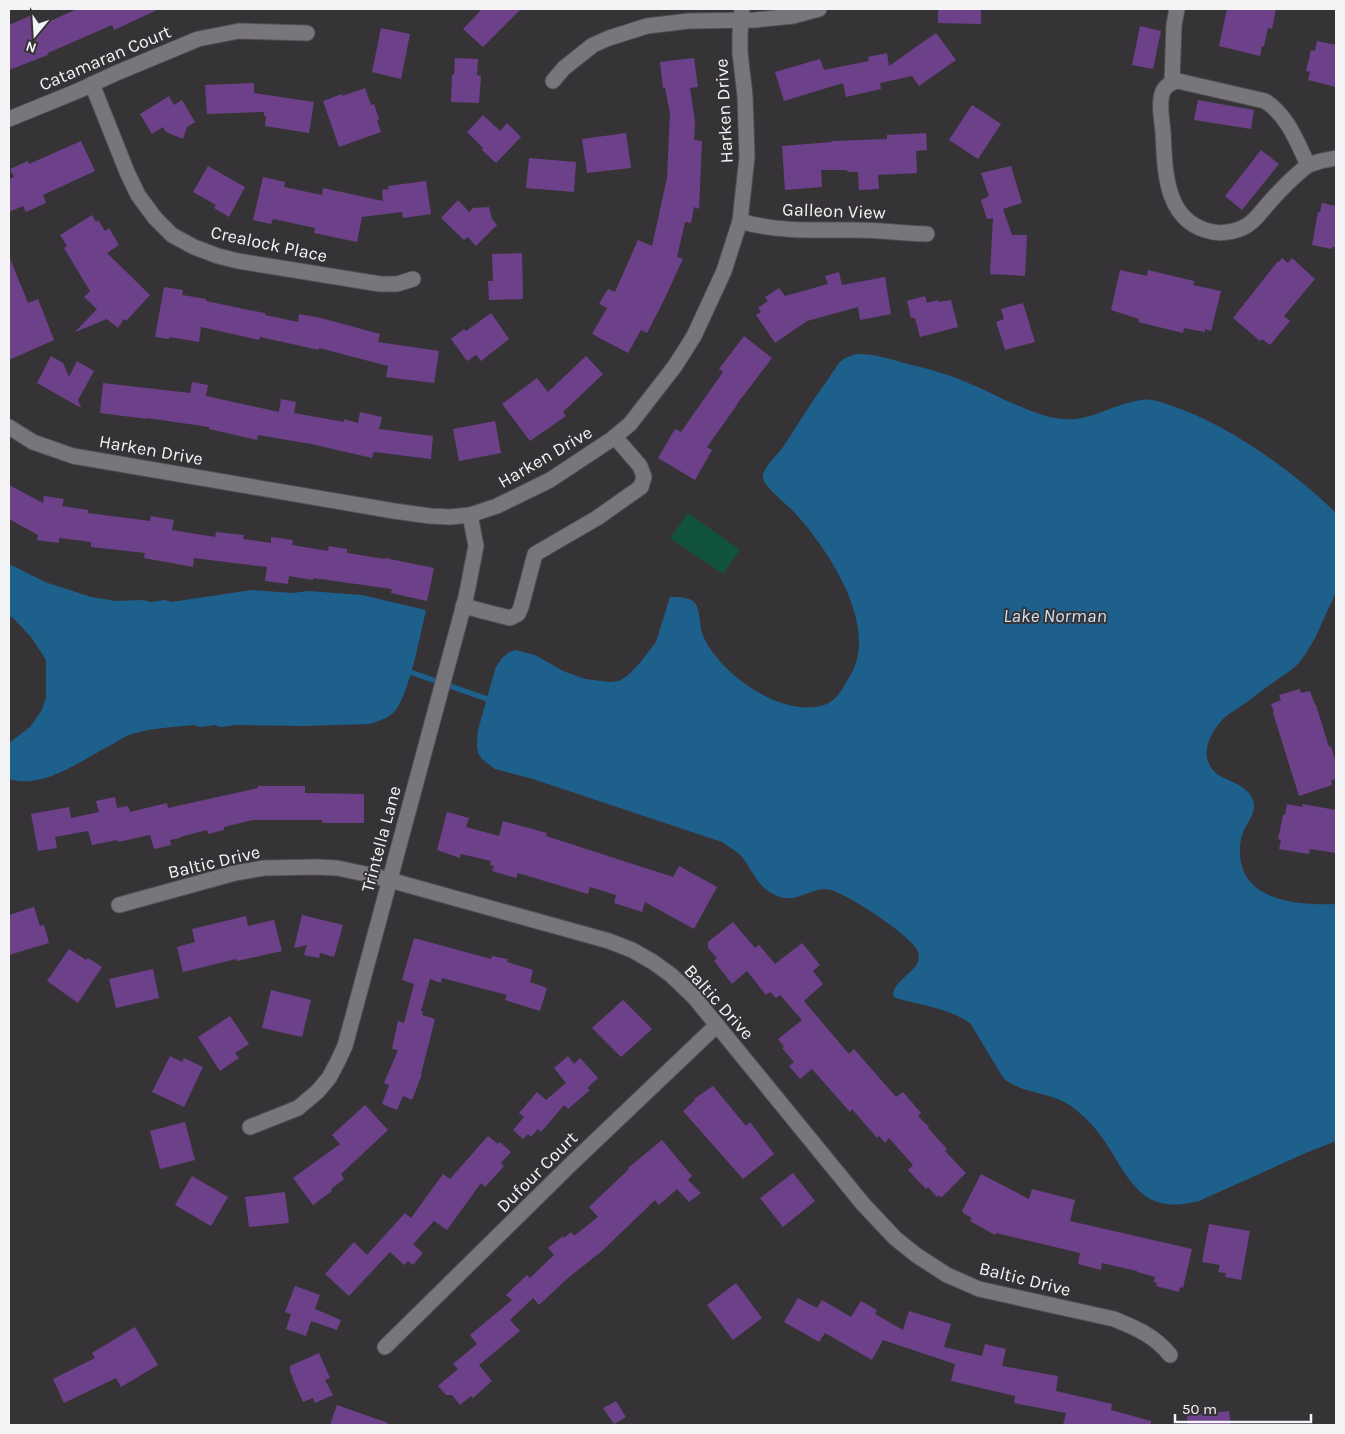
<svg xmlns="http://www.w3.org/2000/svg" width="1345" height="1434" viewBox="0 0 1345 1434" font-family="Karla,sans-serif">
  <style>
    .green { fill: #10523b }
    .water { fill: #1e608c }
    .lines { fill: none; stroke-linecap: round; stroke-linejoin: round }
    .stream { stroke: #1e608c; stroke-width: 5.5 }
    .building { fill: #6d4189 }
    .minor-casing { stroke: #514f52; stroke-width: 17 }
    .minor { stroke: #79767b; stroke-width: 15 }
    .labels { text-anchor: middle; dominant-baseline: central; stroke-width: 4; stroke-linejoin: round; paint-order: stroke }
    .street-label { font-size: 18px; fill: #f4f3f5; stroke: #363337 }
    .water-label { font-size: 19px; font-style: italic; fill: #cde0f0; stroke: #363337 }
  </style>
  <rect width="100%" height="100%" fill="#363337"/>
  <!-- green -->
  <polygon class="green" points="688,513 740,550 723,574 670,538"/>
  <!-- water -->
  <g class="water">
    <path d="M856 354C875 354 891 359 908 364 928 369 948 374 966 382 992 393 1017 407 1043 415 1085 429 1105 405 1142 400 1152 398 1163 403 1172 406 1229 425 1293 471 1336 513V592L1315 638 1306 653 1299 663 1290 671C1275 681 1261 691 1247 702 1239 708 1229 713 1222 720 1213 730 1205 744 1207 758 1209 766 1213 772 1220 776 1232 782 1252 788 1254 804 1255 817 1243 827 1241 839 1231 899 1292 906 1336 904V1141L1308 1152 1199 1201C1182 1205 1166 1207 1150 1199 1131 1188 1119 1163 1107 1145 1098 1130 1086 1117 1071 1106 1051 1092 1024 1094 1004 1079L970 1023C948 1008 920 1005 896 998L893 996C893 978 924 971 918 952 914 937 841 889 826 889 807 889 795 905 775 895 758 887 753 872 743 858 737 851 729 847 722 842L533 779 495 769 482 759 478 753 477 745 478 730 492 680 496 667 502 658 508 653 515 650 535 655 563 671 585 679 610 682 619 681 627 676 639 664 656 642 670 597C677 597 690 597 695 603 701 612 699 626 703 636 720 673 774 712 815 707 833 705 840 694 848 679 853 672 856 664 858 655 866 607 826 548 796 514 788 505 765 488 763 478 762 468 778 455 783 447 798 425 811 402 827 381 831 375 835 368 840 362 844 358 850 356 856 354Z"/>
    <path d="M9 564 45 582 91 597 116 601 144 600 150 602 165 600 171 602 252 590 293 593 308 591 362 595 426 610C421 632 408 700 393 713 388 718 376 722 369 724L305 726 236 725 221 727 215 725 200 727 194 725C172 727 150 728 129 735 122 738 115 743 109 746 81 761 41 790 9 779V743L30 727 42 710 46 697V660L31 637 13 618 9 616Z"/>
  </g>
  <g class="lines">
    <!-- stream -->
    <polyline class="stream" points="403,672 410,672 493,701"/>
  </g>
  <!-- building -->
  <g class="building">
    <polygon points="77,9 159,9 114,30 112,25 48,53 48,55 9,70 9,25 32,15 37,27"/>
    <polygon points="482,9 521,9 483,47 463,29"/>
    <polygon points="938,9 981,9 981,24 938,23"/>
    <polygon points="1227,9 1276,9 1272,29 1268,28 1264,46 1262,46 1260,56 1219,46"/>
    <polygon points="1140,26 1161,31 1153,69 1132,65"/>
    <polygon points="381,28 410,34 401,79 372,72"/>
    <polygon points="936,33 956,60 919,86 912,76 880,83 881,89 846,97 843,83 784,101 775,72 820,59 824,70 869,61 868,57 887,53 889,66"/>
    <polygon points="1317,41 1336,45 1336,87 1308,80 1310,72 1306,71 1311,50 1315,51"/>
    <polygon points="455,58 478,59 477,75 481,76 479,103 451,102 452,75 454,75"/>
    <polygon points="694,58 698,87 690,88 695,122 694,140 702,141 699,209 694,207 691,223 685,222 677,257 683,259 662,304 647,333 641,330 628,353 592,334 607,308 599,304 608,289 615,292 638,240 652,246 667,178 670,113 665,88 663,88 660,62"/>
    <polygon points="254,83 254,93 314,102 309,133 265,126 266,116 264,116 264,112 207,114 205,85"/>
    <polygon points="365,88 371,105 374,104 379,119 377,120 381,132 339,147 323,101 342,94 342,96"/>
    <polygon points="169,96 174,105 182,100 195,122 187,127 183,139 166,132 163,127 152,134 140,114"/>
    <polygon points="1198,100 1254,110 1251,129 1194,120"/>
    <polygon points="972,105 1001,124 978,159 949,140"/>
    <polygon points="483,115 500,131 507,123 521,137 496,163 482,150 483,148 467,132"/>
    <polygon points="626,133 631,168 587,173 582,139"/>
    <polygon points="926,133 927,150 916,151 917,173 878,175 879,189 859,190 858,172 849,172 846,170 821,170 822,187 785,190 782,146 832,142 832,141 887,139 887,135"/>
    <polygon points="81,141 95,171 43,195 46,203 26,212 23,206 9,212 9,179 14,177 10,169 28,161 29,164"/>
    <polygon points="1261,150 1279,164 1242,210 1225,196"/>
    <polygon points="529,158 576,162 574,192 526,188"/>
    <polygon points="208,166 245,187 229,217 214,208 216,205 193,192"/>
    <polygon points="1011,166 1022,203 1003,209 1012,235 1027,235 1025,276 990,274 993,218 987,219 981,200 989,196 981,173"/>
    <polygon points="263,177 285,182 284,187 322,195 323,188 383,201 382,190 389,189 388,186 426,181 431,214 403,218 402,212 362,217 357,242 314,233 315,228 273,219 271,224 253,220"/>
    <polygon points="458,200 469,212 473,208 489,207 492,219 497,225 476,246 468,237 464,240 441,218"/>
    <polygon points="1322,203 1336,206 1336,247 1332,247 1332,249 1312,245 1318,212 1320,212"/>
    <polygon points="92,215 96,222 98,220 105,231 109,228 119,245 107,253 150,295 126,321 124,319 118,328 107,319 75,332 97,309 84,297 90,291 64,248 67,246 60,235"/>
    <polygon points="522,253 523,299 489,300 488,281 493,281 492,254"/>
    <polygon points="9,256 28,303 38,299 54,340 9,360"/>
    <polygon points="1282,258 1288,263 1292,258 1315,279 1284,316 1290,321 1270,345 1262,339 1260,341 1233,318 1278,261 1279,262"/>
    <polygon points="1120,270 1147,276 1148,270 1194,281 1193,285 1221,291 1211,331 1205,329 1205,332 1184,328 1183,333 1138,322 1139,319 1111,310"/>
    <polygon points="839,272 842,285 885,277 891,314 860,320 858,307 807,321 775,343 756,315 761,312 758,308 768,301 765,297 779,288 785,296 828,284 825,276"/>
    <polygon points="164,287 183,290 182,295 206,299 206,301 249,310 265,313 265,315 298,322 299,314 321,318 380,334 378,342 439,351 434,383 386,377 388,366 319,348 319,350 260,337 259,340 201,327 199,342 170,337 169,339 155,337"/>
    <polygon points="925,296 927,303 938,300 938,302 951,300 958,327 920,337 915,318 911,318 907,301"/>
    <polygon points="1023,303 1035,342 1005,350 996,322 1004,319 1001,309"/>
    <polygon points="491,313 509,339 481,361 476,355 467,361 451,339 464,329 466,331"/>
    <polygon points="744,336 772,358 737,404 737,405 707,447 712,450 695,480 658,458 675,429 681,432 723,372 719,369"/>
    <polygon points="51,356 63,363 69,377 77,361 94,371 78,400 81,408 37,383"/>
    <polygon points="586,356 603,374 563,412 566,416 530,441 502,404 537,378 548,392"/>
    <polygon points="192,382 208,385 206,396 279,412 281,399 296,402 294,413 344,422 344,419 358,423 360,412 382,417 379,429 433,436 431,459 374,452 372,458 311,444 258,435 257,440 209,429 209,427 147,418 147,419 100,413 103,383 190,393"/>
    <polygon points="495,421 501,453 459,461 453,429"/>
    <polygon points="9,485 43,503 44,496 64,499 62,506 88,510 88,513 150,521 151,516 174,520 172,530 215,537 216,532 244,535 243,539 271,543 271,537 293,540 292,545 328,551 329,546 347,549 347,553 385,559 385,558 434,568 427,601 391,593 392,589 313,578 313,580 289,576 288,584 265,581 267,567 194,558 193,567 144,558 145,553 91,547 91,542 59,538 59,543 37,540 38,535 9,519"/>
    <polygon points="1300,689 1301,693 1310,691 1315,705 1316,705 1329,747 1331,746 1336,764 1336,779 1331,780 1332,785 1299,796 1273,713 1274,712 1271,704 1281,700 1279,695"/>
    <polygon points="258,786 305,786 305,793 364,794 364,823 322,823 322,820 253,820 224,827 224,830 208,834 207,830 180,837 180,838 170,840 171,845 154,849 150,835 118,842 117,840 92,845 88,831 55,837 57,848 38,851 31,814 69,807 71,818 99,812 96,801 115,797 117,808 128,806 130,812 167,803 168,808 258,788"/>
    <polygon points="1287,804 1303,807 1302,804 1336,810 1336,853 1310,849 1309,854 1279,849 1281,840 1278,839 1283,815 1285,815"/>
    <polygon points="447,812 469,818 466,827 499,836 503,821 547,833 546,836 673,877 679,866 717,887 694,929 645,902 642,912 614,903 616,895 590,887 588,894 518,873 516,878 492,871 494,866 490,865 491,861 461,854 460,858 437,850"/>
    <polygon points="34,907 40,926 44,925 49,943 9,955 9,915"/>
    <polygon points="302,915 343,925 334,957 320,953 319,958 304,955 307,945 294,948"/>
    <polygon points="246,916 248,926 274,920 282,951 237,961 236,959 183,972 177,947 195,942 192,929"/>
    <polygon points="733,922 755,948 759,945 775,964 802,943 820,965 813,971 823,984 804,1001 849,1054 854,1049 896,1097 903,1092 921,1113 918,1116 929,1127 928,1128 947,1149 945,1151 966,1173 941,1198 939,1195 937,1197 928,1187 926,1189 908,1170 913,1165 889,1138 885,1143 879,1136 877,1138 852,1109 850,1112 812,1069 800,1079 789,1066 794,1062 782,1048 784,1047 778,1039 802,1020 780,995 776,998 770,992 766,995 747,971 732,984 714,961 717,958 708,948 708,942"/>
    <polygon points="414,938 491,959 492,956 508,959 507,962 533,970 530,982 547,988 540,1011 505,1000 507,995 442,978 441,983 430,979 421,1011 423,1012 422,1015 435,1019 421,1074 422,1074 412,1100 403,1096 397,1110 382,1104 389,1085 384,1083 398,1050 392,1049 398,1021 404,1023 414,984 402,980"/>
    <polygon points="69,949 86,960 88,958 102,967 78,1003 47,981"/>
    <polygon points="153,969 159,998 116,1008 109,979"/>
    <polygon points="271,990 311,1000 302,1037 262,1028"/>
    <polygon points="623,1000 652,1029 621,1057 592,1028"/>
    <polygon points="230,1016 249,1044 235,1053 239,1058 220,1071 198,1037"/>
    <polygon points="170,1056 182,1062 184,1058 203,1067 184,1107 152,1092"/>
    <polygon points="568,1056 574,1064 580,1058 598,1078 587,1088 590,1090 568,1109 564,1105 541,1132 538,1129 531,1137 528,1134 523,1139 513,1130 524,1117 519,1113 537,1092 546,1100 566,1083 554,1068"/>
    <polygon points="713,1086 746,1126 750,1122 774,1154 743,1179 683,1111 695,1100 694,1099"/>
    <polygon points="365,1105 388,1130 341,1174 344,1179 331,1189 332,1191 313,1205 293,1178 340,1144 332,1135"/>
    <polygon points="185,1122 195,1160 160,1169 150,1131"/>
    <polygon points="488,1136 498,1144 500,1142 511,1152 501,1163 504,1166 485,1187 481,1183 447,1230 434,1221 413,1244 423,1253 413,1265 408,1261 404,1265 390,1252 349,1296 325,1274 354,1242 367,1255 405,1213 411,1218 443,1174 450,1179"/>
    <polygon points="662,1140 692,1176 688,1180 701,1193 689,1202 677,1189 659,1205 655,1200 602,1251 568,1278 539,1305 533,1298 510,1320 520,1331 479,1365 492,1381 473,1398 471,1396 460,1405 452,1395 446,1395 438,1386 458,1369 453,1364 477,1344 470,1335 512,1300 506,1295 527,1275 530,1278 554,1255 548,1248 563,1236 564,1238 571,1232 574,1236 598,1217 589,1207 629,1169 628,1168"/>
    <polygon points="793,1173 815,1201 783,1227 760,1198"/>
    <polygon points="981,1174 1029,1199 1032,1189 1075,1200 1070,1221 1192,1249 1183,1288 1180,1287 1179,1292 1156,1286 1157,1283 1154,1282 1155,1277 1137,1272 1137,1271 1102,1263 1101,1270 1078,1264 1080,1253 996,1233 995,1235 970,1221 972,1218 963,1213 963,1212 962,1211"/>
    <polygon points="192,1176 228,1197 211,1226 175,1205"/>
    <polygon points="285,1192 289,1223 249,1227 245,1197"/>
    <polygon points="1209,1224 1250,1231 1241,1280 1225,1277 1226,1273 1218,1272 1220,1265 1202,1262"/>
    <polygon points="736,1283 762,1318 733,1340 707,1305"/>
    <polygon points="295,1286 320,1295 315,1309 341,1320 337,1330 311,1321 306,1336 286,1329 291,1314 285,1312"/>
    <polygon points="798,1298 817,1308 822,1300 851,1317 861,1301 877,1310 875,1314 903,1330 909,1311 951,1324 944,1347 982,1356 985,1344 1006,1349 1002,1366 1058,1376 1056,1391 1112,1404 1111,1410 1151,1421 1151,1425 1063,1425 1066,1413 1014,1403 1015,1396 951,1381 955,1364 883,1340 872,1360 825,1333 819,1342 784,1322"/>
    <polygon points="135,1327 158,1365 121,1387 116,1378 64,1403 53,1379 95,1358 92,1353"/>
    <polygon points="319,1353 330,1378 325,1380 333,1395 315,1403 313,1398 303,1402 292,1377 293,1377 290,1372 290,1366"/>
    <polygon points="616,1401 626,1417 614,1424 603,1408"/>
    <polygon points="337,1405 388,1423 388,1425 330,1425"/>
    <polygon points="1229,1411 1231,1425 1188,1425 1187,1416"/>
  </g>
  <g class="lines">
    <defs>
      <g id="minor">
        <polyline points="553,81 564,68 593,45 609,38 647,26 689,21 755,20 793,16 819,9"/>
        <path d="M1178 81 1265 101C1288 116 1297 142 1308 165 1293 177 1280 190 1267 205 1262 211 1256 219 1249 224 1240 231 1224 234 1213 232 1164 223 1165 170 1163 132 1162 120 1158 103 1163 91 1167 84 1172 82 1178 81Z"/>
        <polyline points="1172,82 1174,25 1177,9"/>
        <polyline points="92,84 127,172 138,195 155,218 172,235 194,247 218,256 238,261 380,284 397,284 413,279"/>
        <polyline points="9,119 80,90 114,74 198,39 239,31 307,33"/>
        <polyline points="1308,165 1321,161 1336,158"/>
        <path d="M740 221C776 232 816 230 854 230 878 230 903 233 927 234"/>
        <polyline points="9,427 33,442 73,456 394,511 430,516 450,517 470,515 497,506 550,480 612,439 630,424 675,366 694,336 724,271 740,221 747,157 745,96 740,53 740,34 742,9"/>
        <polyline points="463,606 510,618 518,614 521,607 535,554 597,518 641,487 644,477 640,466 615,437"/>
        <path d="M119 905 235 873 264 868 316 867 337 868 375 876 609 941 632 950 653 962 671 975 694 997 863 1204 895 1238 916 1255 947 1275 979 1289 1114 1319C1136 1328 1155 1336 1170 1355"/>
        <polyline points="250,1127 298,1108 317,1092 329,1078 338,1061 345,1046 466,597 476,546 470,515"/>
        <polyline points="385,1347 570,1165 717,1025"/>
      </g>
    </defs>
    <!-- minor casing -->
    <use href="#minor" class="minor-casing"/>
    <!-- minor -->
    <use href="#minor" class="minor"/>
  </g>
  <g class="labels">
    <!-- street labels -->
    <g class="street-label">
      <text transform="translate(105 58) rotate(-23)">Catamaran Court</text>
      <text transform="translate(724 111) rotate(-93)">Harken Drive</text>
      <text transform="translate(834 211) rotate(2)">Galleon View</text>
      <text transform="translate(269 244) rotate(12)">Crealock Place</text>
      <text transform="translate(151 450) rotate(10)">Harken Drive</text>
      <text transform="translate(545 457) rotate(-30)">Harken Drive</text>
      <text transform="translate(381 839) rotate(-75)">Trintella Lane</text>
      <text transform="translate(214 862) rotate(-13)">Baltic Drive</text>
      <text transform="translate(719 1002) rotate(48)">Baltic Drive</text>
      <text transform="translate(537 1172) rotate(-45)">Dufour Court</text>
      <text transform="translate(1025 1279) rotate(14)">Baltic Drive</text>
    </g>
    <!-- water labels -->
    <g class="water-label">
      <text x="1055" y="616">Lake Norman</text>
    </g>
  </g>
  <!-- border -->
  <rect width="1345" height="1434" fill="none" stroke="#f4f3f5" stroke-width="20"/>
  <!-- north arrow -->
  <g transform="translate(35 35) rotate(198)" stroke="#363337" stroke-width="4" paint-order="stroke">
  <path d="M0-4L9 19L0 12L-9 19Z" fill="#f4f3f5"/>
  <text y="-8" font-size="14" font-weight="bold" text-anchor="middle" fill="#f4f3f5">N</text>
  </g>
  <!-- scale -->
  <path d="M1175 1414v8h136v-8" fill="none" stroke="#f4f3f5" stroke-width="2.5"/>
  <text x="1182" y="1414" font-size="15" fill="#f4f3f5" stroke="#363337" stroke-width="4" paint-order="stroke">50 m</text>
</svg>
